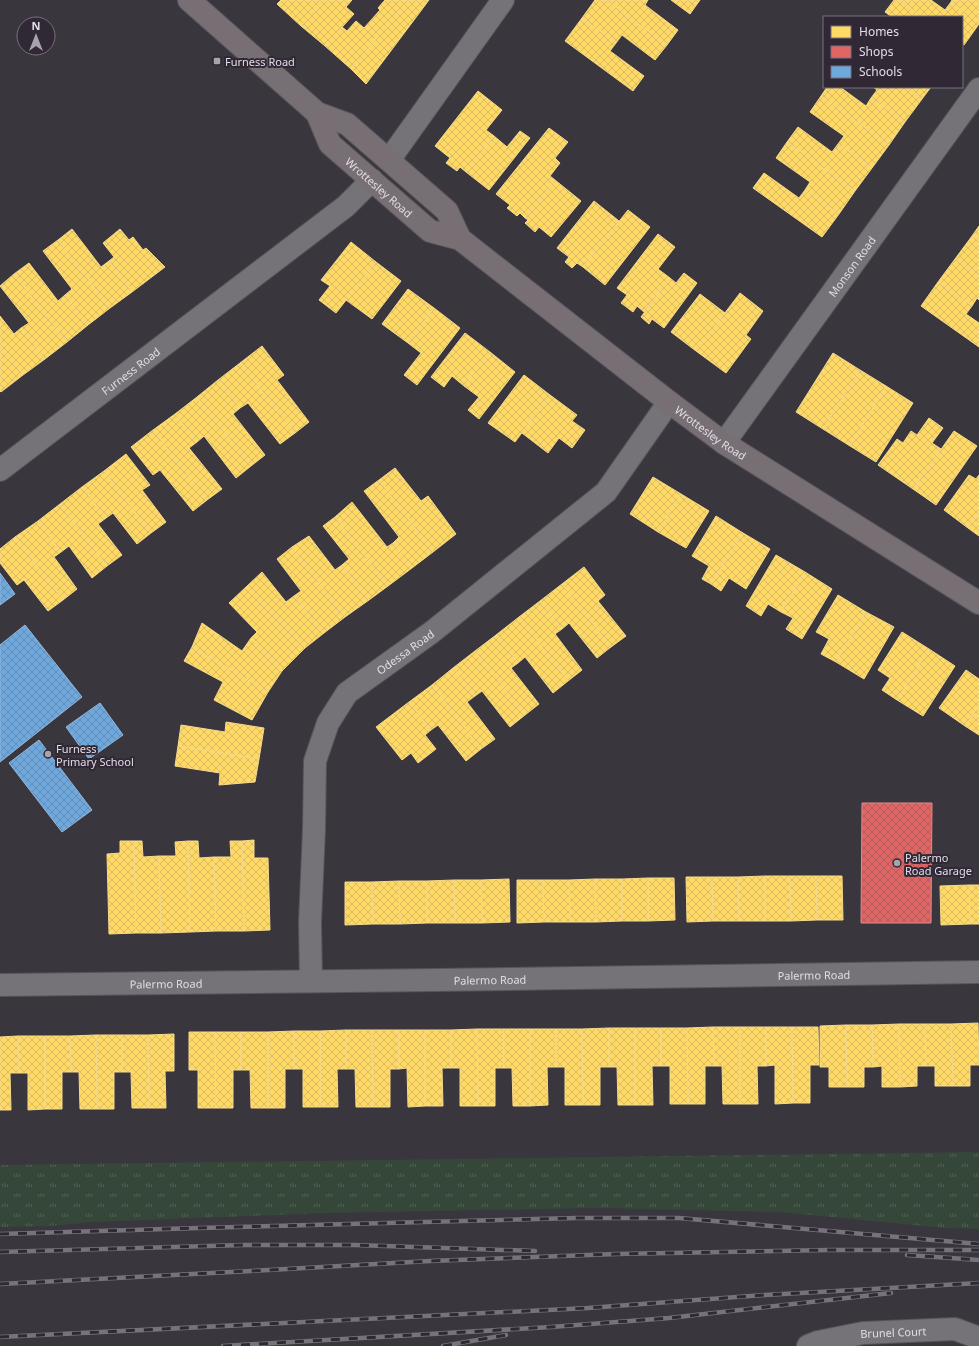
<svg xmlns="http://www.w3.org/2000/svg" width="979" height="1346" viewBox="0 0 979 1346" font-family="'Noto Sans',sans-serif">
  <style>
    .grass { fill: url(#grass-tufts) }
    .homes { fill: url(#homes-cross-hatch); stroke: #f6da8c }
    .shops { fill: url(#shops-cross-hatch); stroke: #e0898c }
    .schools { fill: url(#schools-cross-hatch); stroke: #91b8df }
    .lines { fill: none; stroke-linecap: round; stroke-linejoin: round }
    .minor-casing { stroke: #57545b; stroke-width: 24 }
    .major-casing { stroke: #57545b; stroke-width: 24 }
    .minor { stroke: #757278; stroke-width: 22 }
    .major { stroke: #776f74; stroke-width: 22 }
    .rail-casing { stroke: #76737a; stroke-width: 4.5 }
    .rail { stroke: #312836; stroke-width: 3; stroke-dasharray: 9; stroke-linecap: butt }
    .poi-dot { fill: #a7a2ab; stroke: #312836; stroke-width: 1.5 }
    .labels { text-anchor: middle; dominant-baseline: central; stroke-width: 4; stroke-linejoin: round; paint-order: stroke }
    .poi-label { font-size: 11px; fill: #e1dce5; stroke: #312836; text-anchor: start }
    .street-label { font-size: 11px; fill: #e1dce5; stroke: #312836 }
  </style>
  <defs>
    <pattern id="grass-tufts" width="24" height="20" patternUnits="userSpaceOnUse"><rect width="24" height="20" fill="#354739"/><path d="M3 7l-1-3M5 7V3M7 7l1-3M15 17l-1-3M17 17v-4M19 17l1-3" fill="none" stroke="#526156"/></pattern>
    <pattern id="homes-cross-hatch" width="8" height="8" patternUnits="userSpaceOnUse"><rect width="8" height="8" fill="#ffd966"/><path d="M0 0l8 8M0 8l8-8" fill="none" stroke="#dabb5f"/></pattern>
    <pattern id="shops-cross-hatch" width="8" height="8" patternUnits="userSpaceOnUse"><rect width="8" height="8" fill="#e06666"/><path d="M0 0l8 8M0 8l8-8" fill="none" stroke="#b15b5c"/></pattern>
    <pattern id="schools-cross-hatch" width="8" height="8" patternUnits="userSpaceOnUse"><rect width="8" height="8" fill="#6fa8dc"/><path d="M0 0l8 8M0 8l8-8" fill="none" stroke="#648eb6"/></pattern>
  </defs>
  <rect width="100%" height="100%" fill="#3a363e"/>
  <!-- grass -->
  <polygon class="grass" points="979,1152 979,1229 945,1228 779,1212 597,1208 325,1213 92,1222 49,1226 0,1227 0,1165"/>
  <!-- homes -->
  <g class="homes">
    <polygon points="281,0 324,0 301,26 277,4"/>
    <polygon points="324,0 352,0 346,7 354,14 325,46 301,26"/>
    <polygon points="385,0 409,0 351,69 325,46 342,27 347,31 356,21 364,28 380,10 378,8"/>
    <polygon points="409,0 429,0 366,84 351,69"/>
    <polygon points="595,0 606,0 667,45 655,60 622,35 616,43 582,18"/>
    <polygon points="606,0 648,0 645,5 678,30 667,45"/>
    <polygon points="671,0 700,0 690,14"/>
    <polygon points="894,0 899,0 923,17 892,17 885,12"/>
    <polygon points="899,0 931,0 945,10 951,2 979,22 979,24 964,45 962,44 962,17 923,17"/>
    <polygon points="952,0 979,0 979,22 951,2"/>
    <polygon points="582,18 616,43 610,51 644,76 633,91 565,41"/>
    <polygon points="827,87 840,87 866,106 871,98 905,122 889,145 821,96"/>
    <polygon points="873,87 906,87 922,99 905,122 871,98 877,90"/>
    <polygon points="906,87 931,87 922,99"/>
    <polygon points="478,91 502,110 486,130 494,136 466,172 460,167 457,171 446,163 450,158 435,146"/>
    <polygon points="821,96 889,145 872,168 838,144 844,136 810,112"/>
    <polygon points="798,127 832,152 838,144 872,168 855,191 787,142"/>
    <polygon points="549,128 568,142 555,158 560,163 550,176 555,180 525,218 520,213 517,216 507,208 510,205 496,194"/>
    <polygon points="520,131 530,138 489,190 466,172 494,136 507,147"/>
    <polygon points="787,142 855,191 839,214 805,190 810,182 776,158"/>
    <polygon points="764,173 799,198 805,190 839,214 822,237 753,188"/>
    <polygon points="555,180 581,201 551,237 539,227 535,232 525,223 528,220 525,218"/>
    <polygon points="594,201 619,221 583,267 577,263 572,268 565,262 569,257 557,248"/>
    <polygon points="628,210 650,227 605,285 583,267"/>
    <polygon points="979,226 979,241 972,236"/>
    <polygon points="72,229 101,267 109,261 132,292 110,308 58,240"/>
    <polygon points="120,229 129,240 133,237 143,250 146,248 165,267 132,292 109,261 114,257 103,243"/>
    <polygon points="658,234 675,247 658,269 670,278 644,312 637,306 633,312 621,303 627,295 617,288"/>
    <polygon points="972,236 979,241 979,276 955,259"/>
    <polygon points="58,240 110,308 88,325 65,295 72,289 43,251"/>
    <polygon points="351,242 376,262 336,313 319,300 330,286 321,280"/>
    <polygon points="955,259 979,276 979,300 977,298 972,306 938,282"/>
    <polygon points="376,262 401,281 372,319 346,300"/>
    <polygon points="29,263 58,301 65,295 88,325 67,342 14,274"/>
    <polygon points="684,273 697,283 664,328 652,319 649,324 641,317 670,278 676,283"/>
    <polygon points="14,274 67,342 45,359 21,328 29,323 0,286"/>
    <polygon points="938,282 972,306 966,314 979,323 979,347 921,306"/>
    <polygon points="408,289 434,308 408,343 382,324"/>
    <polygon points="740,293 763,311 746,335 751,339 726,373 696,351"/>
    <polygon points="700,294 725,313 696,351 671,332"/>
    <polygon points="434,308 460,328 417,385 404,375 421,353 408,343"/>
    <polygon points="0,316 14,334 21,328 45,359 23,375 0,346"/>
    <polygon points="465,333 490,352 464,386 452,376 444,387 431,377"/>
    <polygon points="0,346 23,375 1,392 0,391"/>
    <polygon points="262,346 284,375 277,380 309,422 295,433 240,363"/>
    <polygon points="490,352 515,372 479,419 468,410 479,397 464,386"/>
    <polygon points="833,353 860,370 823,429 796,412"/>
    <polygon points="240,363 295,433 280,444 248,403 240,408 218,380"/>
    <polygon points="860,370 886,386 850,446 823,429"/>
    <polygon points="524,375 550,395 515,442 488,423"/>
    <polygon points="218,380 240,408 233,414 265,455 251,466 197,397"/>
    <polygon points="886,386 913,403 876,462 850,446"/>
    <polygon points="550,395 577,415 572,421 585,430 572,448 559,438 548,453 522,433"/>
    <polygon points="197,397 251,466 236,478 204,436 197,442 175,414"/>
    <polygon points="175,414 197,442 189,448 222,489 207,500 153,430"/>
    <polygon points="929,418 943,428 932,443 941,449 913,489 878,465 897,439 903,443 911,431 917,435"/>
    <polygon points="153,430 207,500 193,511 160,470 153,475 131,447"/>
    <polygon points="954,431 977,446 936,505 913,489"/>
    <polygon points="126,454 150,485 142,490 166,522 151,533 104,471"/>
    <polygon points="395,468 421,501 428,496 456,534 433,552 379,480"/>
    <polygon points="104,471 151,533 137,544 113,513 106,518 82,487"/>
    <polygon points="969,475 976,479 979,475 979,512 968,528 944,510"/>
    <polygon points="653,477 681,494 658,532 630,514"/>
    <polygon points="379,480 433,552 412,568 393,543 399,537 364,491"/>
    <polygon points="82,487 106,518 98,524 122,555 107,566 60,504"/>
    <polygon points="681,494 709,511 686,548 658,532"/>
    <polygon points="352,502 387,547 393,543 412,568 388,586 335,517"/>
    <polygon points="60,504 107,566 92,578 69,546 61,552 38,521"/>
    <polygon points="979,512 979,536 968,528"/>
    <polygon points="716,516 743,533 711,584 702,579 709,566 692,556"/>
    <polygon points="335,517 388,586 369,600 342,565 349,559 323,526"/>
    <polygon points="38,521 61,552 54,557 77,589 63,600 15,537"/>
    <polygon points="743,533 770,549 746,589 729,578 721,591 711,584"/>
    <polygon points="309,536 335,570 342,565 369,600 345,617 292,547"/>
    <polygon points="15,537 63,600 48,611 24,580 17,585 0,563 0,549"/>
    <polygon points="292,547 345,617 324,633 294,596 301,591 277,559"/>
    <polygon points="776,555 805,572 781,612 768,604 761,616 746,606"/>
    <polygon points="584,567 605,595 598,601 626,636 611,647 562,584"/>
    <polygon points="262,572 286,602 294,596 324,633 305,648 246,587"/>
    <polygon points="805,572 832,589 802,639 786,629 793,618 781,612"/>
    <polygon points="562,584 611,647 597,658 569,623 562,629 540,601"/>
    <polygon points="246,587 305,648 282,671 251,638 257,632 229,603"/>
    <polygon points="838,595 866,612 836,662 821,654 829,639 816,632"/>
    <polygon points="540,601 562,629 555,634 582,670 568,681 519,617"/>
    <polygon points="866,612 894,627 864,679 836,662"/>
    <polygon points="519,617 568,681 553,693 525,657 518,663 496,635"/>
    <polygon points="202,623 242,651 251,638 282,671 268,692 192,647"/>
    <polygon points="902,632 929,649 897,700 882,690 890,678 878,670"/>
    <polygon points="496,635 518,663 511,668 539,704 525,715 475,651"/>
    <polygon points="192,647 268,692 252,720 214,700 223,682 184,661"/>
    <polygon points="929,649 955,666 923,716 897,700"/>
    <polygon points="475,651 525,715 510,727 482,691 475,696 453,668"/>
    <polygon points="453,668 475,696 467,702 495,739 481,749 432,685"/>
    <polygon points="966,670 979,679 979,706 965,726 939,708"/>
    <polygon points="432,685 481,749 466,761 438,725 431,730 409,702"/>
    <polygon points="409,702 431,730 425,735 436,749 418,763 411,753 402,760 376,727"/>
    <polygon points="979,706 979,735 965,726"/>
    <polygon points="226,722 264,728 259,759 178,746 181,725 225,732"/>
    <polygon points="178,746 259,759 255,782 219,785 220,773 175,766"/>
    <polygon points="254,840 254,858 268,858 270,930 244,931 242,841"/>
    <polygon points="120,841 134,841 136,933 109,934 107,854 120,853"/>
    <polygon points="134,841 142,841 143,857 159,856 161,933 136,933"/>
    <polygon points="188,841 190,932 161,933 159,856 176,856 175,842"/>
    <polygon points="188,841 198,841 199,858 214,857 216,931 190,932"/>
    <polygon points="230,841 242,841 244,931 216,931 214,857 231,857"/>
    <polygon points="765,876 790,876 791,921 765,921"/>
    <polygon points="765,876 765,921 739,921 738,877"/>
    <polygon points="790,876 816,876 817,920 791,921"/>
    <polygon points="816,876 842,876 843,920 817,920"/>
    <polygon points="686,877 712,877 713,921 687,922"/>
    <polygon points="712,877 738,877 739,921 713,921"/>
    <polygon points="648,878 674,878 675,920 648,921"/>
    <polygon points="648,878 648,921 622,921 622,879"/>
    <polygon points="509,879 510,922 482,923 481,880"/>
    <polygon points="595,879 622,879 622,921 596,922"/>
    <polygon points="595,879 596,922 570,922 569,880"/>
    <polygon points="454,880 481,880 482,923 455,923"/>
    <polygon points="454,880 455,923 427,923 427,881"/>
    <polygon points="517,880 543,880 544,922 517,923"/>
    <polygon points="543,880 569,880 570,922 544,922"/>
    <polygon points="399,881 427,881 427,923 400,924"/>
    <polygon points="399,881 400,924 373,924 372,882"/>
    <polygon points="345,882 372,882 373,924 345,925"/>
    <polygon points="969,885 979,885 979,924 970,924"/>
    <polygon points="969,885 970,924 941,925 940,886"/>
    <polygon points="978,1023 979,1065 970,1065 970,1086 953,1086 951,1024"/>
    <polygon points="899,1024 925,1024 926,1066 917,1066 917,1086 900,1087"/>
    <polygon points="899,1024 900,1087 882,1087 882,1066 873,1067 872,1025"/>
    <polygon points="925,1024 951,1024 953,1086 935,1086 935,1066 926,1066"/>
    <polygon points="846,1025 872,1025 873,1067 864,1067 864,1087 847,1087"/>
    <polygon points="846,1025 847,1087 829,1087 829,1067 820,1067 820,1026"/>
    <polygon points="713,1027 740,1027 740,1104 723,1104 722,1066 714,1066"/>
    <polygon points="713,1027 714,1066 705,1066 705,1104 688,1104 687,1028"/>
    <polygon points="740,1027 766,1027 766,1066 757,1066 758,1104 740,1104"/>
    <polygon points="766,1027 792,1027 793,1103 775,1104 775,1065 766,1066"/>
    <polygon points="792,1027 818,1027 819,1065 810,1065 810,1103 793,1103"/>
    <polygon points="609,1028 635,1028 635,1105 618,1105 617,1067 609,1067"/>
    <polygon points="609,1028 609,1067 600,1067 600,1105 583,1105 582,1029"/>
    <polygon points="635,1028 661,1028 661,1066 652,1066 653,1105 635,1105"/>
    <polygon points="661,1028 687,1028 688,1104 670,1104 670,1066 661,1066"/>
    <polygon points="477,1029 504,1029 504,1068 495,1068 495,1106 478,1106"/>
    <polygon points="477,1029 478,1106 460,1106 460,1068 451,1068 451,1030"/>
    <polygon points="504,1029 530,1029 530,1106 513,1106 512,1068 504,1068"/>
    <polygon points="530,1029 556,1029 556,1067 547,1067 548,1105 530,1106"/>
    <polygon points="556,1029 582,1029 583,1105 565,1105 565,1067 556,1067"/>
    <polygon points="346,1030 372,1030 373,1107 356,1107 355,1069 346,1069"/>
    <polygon points="346,1030 346,1069 337,1069 338,1107 320,1107 320,1031"/>
    <polygon points="372,1030 399,1030 399,1069 390,1069 390,1107 373,1107"/>
    <polygon points="399,1030 425,1030 425,1106 408,1107 407,1068 399,1069"/>
    <polygon points="425,1030 451,1030 451,1068 442,1068 443,1106 425,1106"/>
    <polygon points="294,1031 320,1031 320,1107 303,1107 303,1069 294,1069"/>
    <polygon points="294,1031 294,1069 285,1069 285,1108 268,1108 268,1032"/>
    <polygon points="189,1032 215,1032 216,1108 198,1108 198,1070 189,1070"/>
    <polygon points="215,1032 241,1032 241,1070 233,1070 233,1108 216,1108"/>
    <polygon points="241,1032 268,1032 268,1108 251,1108 250,1070 241,1070"/>
    <polygon points="174,1034 174,1071 165,1071 166,1108 149,1108 148,1035"/>
    <polygon points="96,1035 122,1035 122,1072 114,1072 114,1109 97,1109"/>
    <polygon points="96,1035 97,1109 80,1109 79,1072 71,1072 70,1036"/>
    <polygon points="122,1035 148,1035 149,1108 132,1108 131,1072 122,1072"/>
    <polygon points="18,1036 45,1036 45,1109 28,1110 28,1073 19,1073"/>
    <polygon points="18,1036 19,1073 10,1073 11,1110 0,1110 0,1037"/>
    <polygon points="45,1036 70,1036 71,1072 62,1072 62,1109 45,1109"/>
  </g>
  <!-- shops -->
  <polygon class="shops" points="862,803 932,803 931,923 861,923"/>
  <!-- schools -->
  <g class="schools">
    <polygon points="0,573 15,594 0,605"/>
    <polygon points="25,625 82,697 0,762 0,645"/>
    <polygon points="100,703 123,735 89,759 66,727"/>
    <polygon points="39,740 92,810 62,832 9,763"/>
  </g>
  <g class="lines">
    <defs>
      <g id="minor">
        <polyline points="389,160 503,0"/>
        <path id="s1" d="M724 443 979 89"/>
        <path id="s2" d="M0 470 346 206 372 180"/>
        <path id="s3" d="M311 981 310 922 314 829 315 761 328 723 347 693 432 632 606 492 669 402"/>
        <path id="s4" d="M0 985 436 980 979 972"/>
        <path id="s5" d="M808 1346 818 1342 863 1333 955 1329 979 1338"/>
      </g>
      <g id="major">
        <polyline points="189,0 317,113 347,124 447,211 460,239"/>
        <path id="s6" d="M317 113 330 144 430 231 460 239 669 402 724 443 979 603"/>
      </g>
    </defs>
    <!-- minor casing -->
    <use href="#minor" class="minor-casing"/>
    <!-- major casing -->
    <use href="#major" class="major-casing"/>
    <!-- minor -->
    <use href="#minor" class="minor"/>
    <!-- major -->
    <use href="#major" class="major"/>
    <defs>
      <g id="rail">
        <polyline points="0,1234 199,1228 576,1218 679,1218 979,1244"/>
        <polyline points="0,1252 243,1245 355,1245 535,1251"/>
        <polyline points="907,1255 979,1260"/>
        <polyline points="0,1284 269,1270 430,1261 616,1254 829,1250 979,1250"/>
        <polyline points="0,1337 588,1308 765,1295 979,1283"/>
        <polyline points="223,1346 551,1327 669,1318 891,1293"/>
        <polyline points="443,1346 506,1335"/>
      </g>
    </defs>
    <!-- rail casing -->
    <use href="#rail" class="rail-casing"/>
    <!-- rail -->
    <use href="#rail" class="rail"/>
  </g>
  <!-- markers -->
  <g class="poi-dot">
    <rect x="213" y="57" width="8" height="8" rx="2"/>
    <circle cx="48" cy="754" r="4"/>
    <circle cx="897" cy="863" r="4"/>
  </g>
  <g class="labels">
    <!-- poi labels -->
    <g class="poi-label">
      <text x="225" y="61">Furness Road</text>
      <text x="56" y="748">Furness<tspan x="56" dy="13">Primary School</tspan></text>
      <text x="905" y="857">Palermo<tspan x="905" dy="13">Road Garage</tspan></text>
    </g>
    <!-- street labels -->
    <g class="street-label">
      <text stroke="none"><textPath href="#s6" startOffset="99">Wrottesley Road</textPath></text>
      <text stroke="none"><textPath href="#s1" startOffset="218">Monson Road</textPath></text>
      <text stroke="none"><textPath href="#s2" startOffset="164">Furness Road</textPath></text>
      <text stroke="none"><textPath href="#s6" startOffset="514">Wrottesley Road</textPath></text>
      <text stroke="none"><textPath href="#s3" startOffset="367">Odessa Road</textPath></text>
      <text stroke="none"><textPath href="#s4" startOffset="814">Palermo Road</textPath></text>
      <text stroke="none"><textPath href="#s4" startOffset="490">Palermo Road</textPath></text>
      <text stroke="none"><textPath href="#s4" startOffset="166">Palermo Road</textPath></text>
      <text stroke="none"><textPath href="#s5" startOffset="87">Brunel Court</textPath></text>
    </g>
  </g>
  <!-- legend -->
  <rect x="823" y="16" width="140" height="72" fill="#312836" stroke="#77707c"/>
  <rect x="831" y="26" width="20" height="12" fill="#ffd966" stroke="#77707c"/>
  <text x="859" y="36" font-size="12" fill="#e1dce5">Homes</text>
  <rect x="831" y="46" width="20" height="12" fill="#e06666" stroke="#77707c"/>
  <text x="859" y="56" font-size="12" fill="#e1dce5">Shops</text>
  <rect x="831" y="66" width="20" height="12" fill="#6fa8dc" stroke="#77707c"/>
  <text x="859" y="76" font-size="12" fill="#e1dce5">Schools</text>
  <!-- north arrow -->
  <g transform="translate(36 36)"><circle r="19" fill="#312836" stroke="#77707c"/>
  <path d="M0-3L7 15L0 10L-7 15Z" fill="#a7a2ab"/>
  <text y="-6" font-size="11" font-weight="bold" text-anchor="middle" fill="#e1dce5">N</text>
  </g>
</svg>
